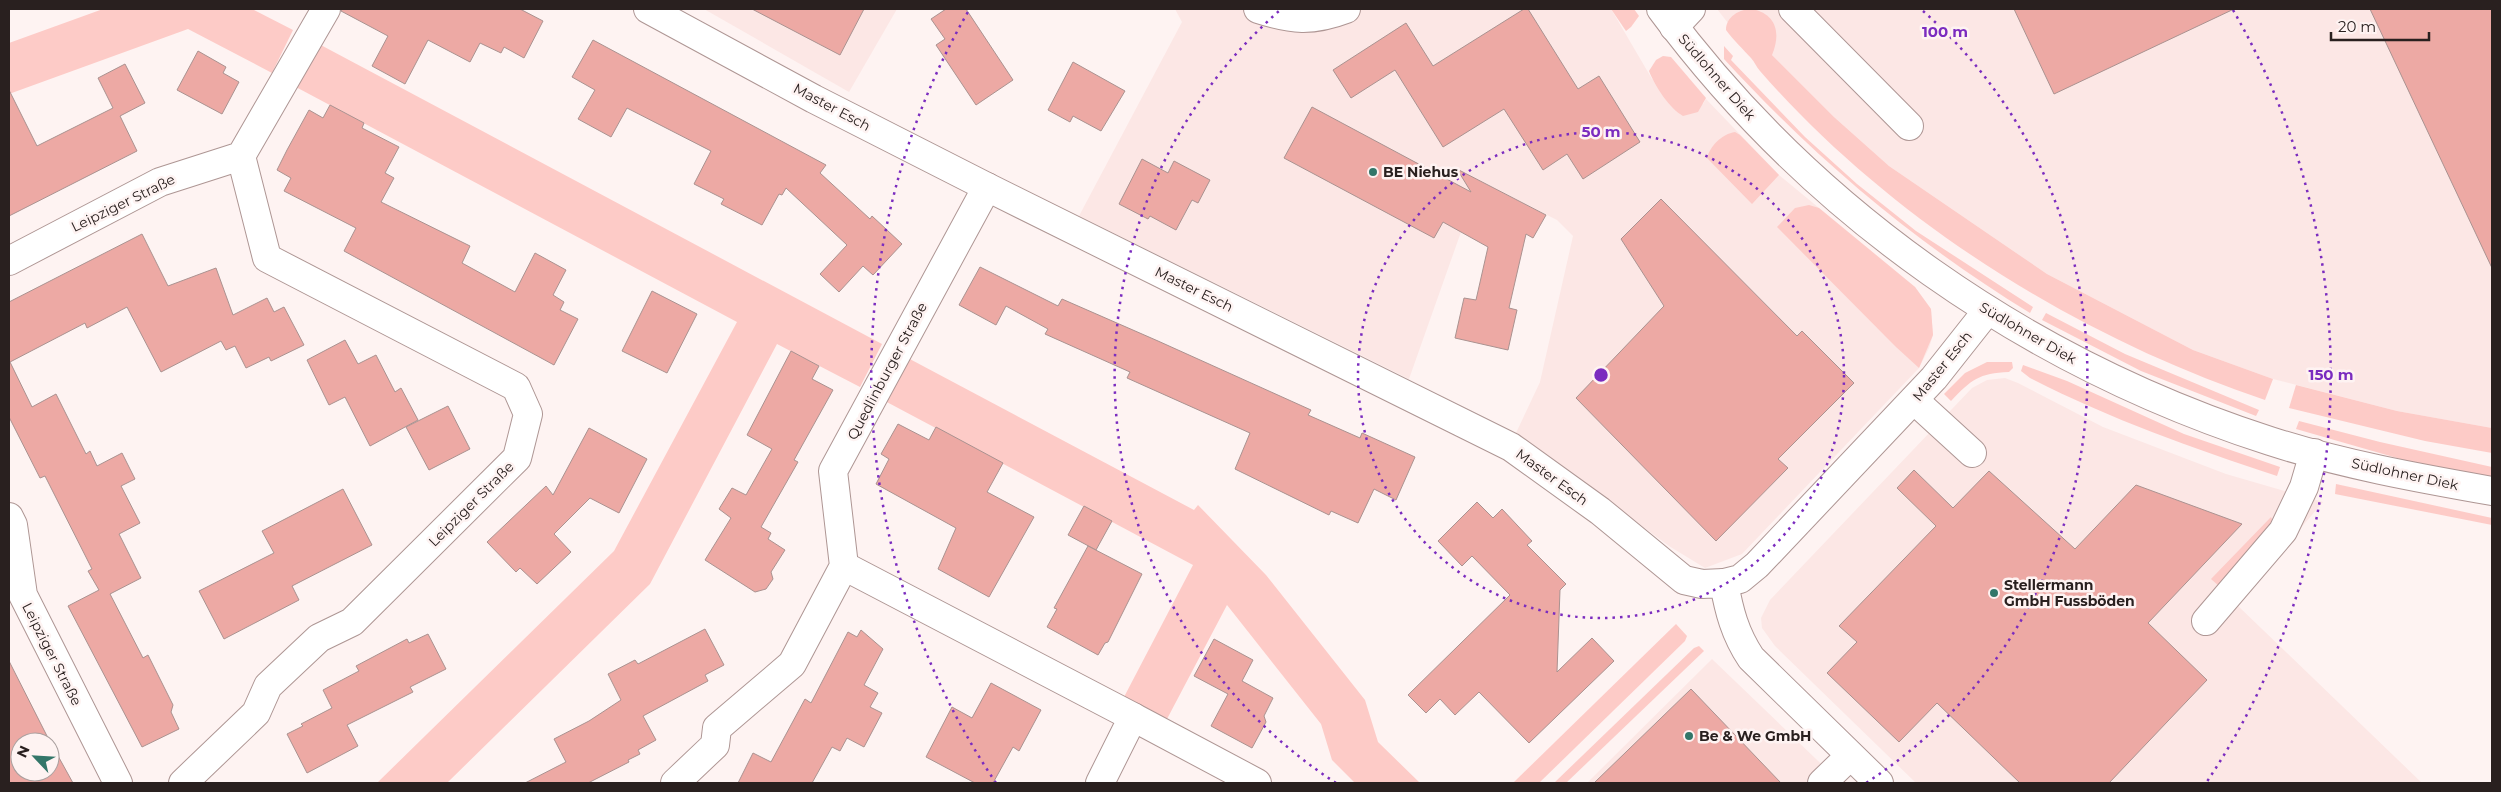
<svg xmlns="http://www.w3.org/2000/svg" width="2501" height="792" viewBox="0 0 2501 792" font-family="Montserrat,sans-serif">
  <style>
    .built { fill: #fce7e5 }
    .green { fill: #fdcbc7 }
    .building { fill: #eda9a4; stroke: #aa9290; fill-rule: evenodd }
    .lines { fill: none; stroke-linecap: round; stroke-linejoin: round }
    .minor-casing { stroke: #ae9694; stroke-width: 30 }
    .minor { stroke: #fff; stroke-width: 28 }
    .ring { fill: none; stroke: #7b2cbf; stroke-width: 2.5; stroke-dasharray: 2.5 5 }
    .poi-dot { fill: #337669; stroke: #fef3f2; stroke-width: 2 }
    .labels { text-anchor: middle; dominant-baseline: central; stroke-width: 5; stroke-linejoin: round; paint-order: stroke }
    .street-label { font-size: 14px; fill: #29201f; stroke: #fef3f2 }
    .poi-label { font-size: 14px; font-weight: bold; fill: #29201f; stroke: #fef3f2; text-anchor: start }
    .centre { fill: #7b2cbf; stroke: #fef3f2; stroke-width: 2.5 }
    .ring-label { font-size: 15px; text-anchor: middle; font-weight: bold; fill: #7b2cbf; stroke: #fef3f2; stroke-width: 5; stroke-linejoin: round; paint-order: stroke }
  </style>
  <rect width="100%" height="100%" fill="#fef3f2"/>
  <!-- built -->
  <g class="built">
    <polygon points="704,9 897,9 849,92"/>
    <polygon points="1175,9 1611,9 1652,79 1703,104 1706,99 1779,175 1915,287 1931,309 1933,335 1929,348 1919,368 1742,554 1705,568 1669,546 1516,433 1540,382 1573,236 1557,220 1479,181 1409,379 1079,216 1182,22"/>
    <polygon points="1717,9 2492,9 2492,428 2397,411 2273,379 2193,350 2047,274 1889,166 1834,117 1772,55 1728,23"/>
    <polygon points="2005,378 2018,383 2103,427 2226,474 2323,502 2236,604 2422,783 1916,783 1775,646 1762,628 1761,618 1770,600 1972,388 1987,380"/>
    <polygon points="1712,659 1841,783 1587,783"/>
  </g>
  <!-- green -->
  <g class="green">
    <polygon points="103,9 252,9 293,30 272,73 188,29 9,94 9,43"/>
    <polygon points="1611,9 1634,9 1639,16 1631,27 1626,31"/>
    <path d="M1752 9C1777 14 1781 34 1772 55L1834 117 1889 166 2047 274 2193 350 2273 379 2265 400C2077 337 1891 221 1760 71 1756 67 1755 62 1751 58 1743 49 1734 41 1726 30 1726 17 1739 9 1752 9Z"/>
    <polygon points="317,43 882,344 860,387 777,344 650,584 447,783 377,783 614,551 737,322 294,86"/>
    <path d="M1724 46 1733 56 1731 60 1805 137 1857 184 1916 231 2033 307 2030 313C1913 241 1817 160 1724 59Z"/>
    <path d="M1663 56 1671 57 1706 98 1698 112 1683 116C1669 108 1655 86 1649 71L1656 60Z"/>
    <path d="M1735 132 1740 135 1779 175 1752 204 1707 158C1710 146 1722 134 1735 132Z"/>
    <polygon points="1809,205 1819,208 1915,287 1931,309 1933,335 1919,368 1896,347 1777,227 1795,208"/>
    <polygon points="2046,313 2125,354 2259,410 2256,416 2141,371 2042,320"/>
    <polygon points="906,357 1194,510 1198,505 1266,575 1365,700 1378,742 1420,783 1355,783 1332,760 1321,724 1227,605 1167,719 1124,697 1193,565 883,400"/>
    <path d="M1987 362H2012L2013 368 2009 372C1979 373 1971 380 1951 401L1944 394 1965 373Z"/>
    <path d="M2023 365 2067 381 2184 434 2280 467 2277 476C2192 448 2110 419 2030 378L2021 371Z"/>
    <polygon points="2296,385 2397,411 2492,428 2492,453 2425,441 2289,408"/>
    <polygon points="2299,421 2380,442 2492,467 2492,478 2411,462 2296,429"/>
    <polygon points="2336,484 2492,518 2492,525 2335,494"/>
    <polygon points="2271,517 2273,521 2219,586 2211,579"/>
    <polygon points="1676,624 1687,636 1685,641 1539,783 1513,783"/>
    <polygon points="1699,646 1704,651 1566,783 1554,783 1694,648"/>
  </g>
  <!-- building -->
  <g class="building">
    <polygon points="342,9 520,9 543,21 524,58 504,47 501,53 480,43 470,62 428,40 405,84 372,66 388,36 341,11"/>
    <polygon points="752,9 864,9 840,55"/>
    <polygon points="946,9 966,9 1013,80 976,105 936,45 945,39 931,19"/>
    <polygon points="1524,9 1528,9 1578,89 1599,76 1640,142 1583,179 1567,154 1543,170 1504,109 1443,147 1395,70 1351,98 1333,70 1406,23 1433,66"/>
    <polygon points="2014,9 2234,9 2054,94"/>
    <polygon points="2370,9 2492,9 2492,268"/>
    <polygon points="593,40 826,165 820,173 870,219 872,216 902,244 873,275 863,266 839,292 820,274 847,245 786,188 782,195 779,194 762,225 721,204 724,199 694,184 711,151 627,108 611,137 578,119 595,90 572,77"/>
    <polygon points="198,51 226,67 223,73 239,82 222,114 177,90"/>
    <polygon points="1073,62 1125,91 1101,131 1073,116 1070,122 1048,110"/>
    <polygon points="125,64 145,103 120,116 137,151 9,216 9,90 37,146 113,108 98,78"/>
    <polygon points="330,105 364,123 362,128 399,147 385,173 394,178 381,202 470,246 462,263 515,292 535,253 566,270 553,295 564,302 560,310 578,319 554,365 344,251 356,228 284,191 291,178 277,170 287,150 309,110 323,118"/>
    <polygon points="1312,107 1471,192 1457,169 1546,215 1533,238 1526,234 1509,308 1517,310 1508,350 1455,338 1464,298 1476,300 1488,247 1443,222 1434,238 1284,158"/>
    <polygon points="1142,159 1168,173 1174,161 1210,180 1198,203 1192,200 1176,230 1150,216 1148,219 1119,204"/>
    <polygon points="1661,199 1797,336 1802,331 1854,383 1778,459 1788,468 1716,541 1576,398 1664,306 1621,239"/>
    <polygon points="142,234 168,286 216,268 233,315 267,298 274,312 284,307 304,345 271,361 269,357 246,368 235,346 226,350 221,341 161,372 127,307 87,328 85,323 10,362 32,407 56,394 86,454 90,451 97,466 122,453 135,479 121,486 140,523 119,534 141,578 110,594 143,658 148,655 173,705 171,712 179,729 142,747 68,606 99,590 88,571 92,569 45,476 40,478 9,417 9,302"/>
    <polygon points="980,267 1058,306 1062,299 1158,341 1311,410 1308,415 1360,438 1362,433 1415,457 1396,500 1374,489 1358,523 1331,511 1329,515 1235,469 1250,433 1127,378 1130,372 1045,334 1048,329 1006,306 996,325 959,305"/>
    <polygon points="652,291 697,314 667,373 622,351"/>
    <polygon points="345,340 358,364 376,355 395,392 401,388 418,420 370,446 345,397 329,405 307,360"/>
    <polygon points="791,351 819,366 812,379 833,390 794,460 798,462 761,527 771,533 768,539 785,550 771,572 773,579 766,589 755,592 705,560 731,518 719,509 732,488 746,495 772,449 747,435"/>
    <polygon points="448,406 470,449 429,470 406,427"/>
    <polygon points="898,424 929,440 936,427 1003,463 987,492 1034,517 989,597 938,569 956,528 876,484 889,459 881,454"/>
    <polygon points="589,428 647,459 619,513 590,498 554,534 571,552 537,584 520,568 516,572 487,542 546,486 553,495"/>
    <polygon points="1914,470 1953,508 1989,471 2075,549 2136,485 2242,524 2148,623 2207,680 2109,783 2020,783 1937,703 1899,742 1827,673 1857,642 1839,626 1936,526 1897,488"/>
    <polygon points="343,489 372,545 292,586 299,600 224,639 199,591 274,553 262,531"/>
    <polygon points="1477,502 1493,518 1502,509 1532,541 1527,545 1566,584 1560,590 1557,672 1592,638 1614,661 1529,743 1479,692 1455,715 1440,699 1426,713 1408,695 1510,595 1472,556 1462,566 1438,541"/>
    <polygon points="1084,506 1112,521 1096,550 1068,535"/>
    <polygon points="1088,546 1142,574 1108,642 1105,643 1098,655 1047,627 1057,609 1054,608"/>
    <polygon points="705,629 724,665 705,675 708,681 643,716 656,740 638,750 640,754 628,760 629,762 588,783 525,783 566,762 554,739 589,721 621,700 608,674 635,660 638,664"/>
    <polygon points="861,630 883,649 864,685 878,693 870,707 882,713 864,747 847,738 840,751 832,747 812,783 738,783 753,753 771,762 805,699 811,703 848,632 857,637"/>
    <polygon points="428,634 446,669 410,687 413,692 347,725 358,746 307,773 287,734 303,726 301,724 332,708 323,690 359,671 356,666 407,639 409,643"/>
    <polygon points="1214,639 1253,660 1242,681 1273,698 1264,716 1266,722 1252,748 1211,726 1228,694 1194,676"/>
    <path d="M9 661 47 736 73 783H9ZM20 742H50V772H20Z"/>
    <polygon points="991,683 1041,710 1019,751 1013,747 993,783 975,783 926,757 952,707 972,718"/>
    <polygon points="1691,689 1781,783 1594,783"/>
  </g>
  <g class="lines">
    <defs>
      <g id="minor">
        <path d="M648 9 814 99 987 187 1511 447 1600 511 1684 580 1702 584 1724 583C1729 611 1735 634 1751 658L1879 783"/>
        <path d="M1258 9C1292 20 1312 22 1346 9"/>
        <path d="M1661 9C1812 213 2028 363 2270 441 2341 464 2418 478 2492 491"/>
        <polyline points="1793,9 1909,126"/>
        <polyline points="1674,27 1691,9"/>
        <polyline points="9,261 160,182 241,156 326,9"/>
        <polyline points="1914,400 1972,453"/>
        <polyline points="9,517 13,525 23,595 118,783"/>
        <polyline points="844,566 1133,717 1100,783"/>
        <polyline points="1724,583 1740,579 1757,565 1934,378 1987,311"/>
        <polyline points="2206,621 2283,531 2304,487 2314,453"/>
        <polyline points="1133,717 1257,783"/>
        <polyline points="183,783 256,713 268,686 319,638 352,622 517,458 528,414 516,387 267,258 241,156"/>
        <polyline points="675,783 715,745 717,728 792,664 844,566 833,471 987,187"/>
        <polyline points="1822,783 1850,756"/>
      </g>
    </defs>
    <!-- minor casing -->
    <use href="#minor" class="minor-casing"/>
    <!-- minor -->
    <use href="#minor" class="minor"/>
  </g>
  <!-- distance rings -->
  <g class="ring">
    <circle cx="1601" cy="375" r="243"/>
    <path d="M1336 783A486 486 0 0 1 1279 11M1923 11A486 486 0 0 1 1866 783"/>
    <path d="M996 783A730 730 0 0 1 969 10M2233 10A730 730 0 0 1 2206 783"/>
  </g>
  <!-- markers -->
  <g class="poi-dot">
    <circle cx="1373" cy="172" r="5"/>
    <circle cx="1994" cy="593" r="5"/>
    <circle cx="1689" cy="736" r="5"/>
  </g>
  <g class="labels">
    <!-- street labels -->
    <g class="street-label">
      <text transform="translate(1717 77) rotate(49)">Südlohner Diek</text>
      <text transform="translate(832 107) rotate(28)">Master Esch</text>
      <text transform="translate(123 203) rotate(-26)">Leipziger Straße</text>
      <text transform="translate(1194 289) rotate(26)">Master Esch</text>
      <text transform="translate(2028 333) rotate(30)">Südlohner Diek</text>
      <text transform="translate(1942 366) rotate(-51)">Master Esch</text>
      <text transform="translate(887 371) rotate(-62)">Quedlinburger Straße</text>
      <text transform="translate(2405 474) rotate(12)">Südlohner Diek</text>
      <text transform="translate(1552 477) rotate(36)">Master Esch</text>
      <text transform="translate(471 504) rotate(-45)">Leipziger Straße</text>
      <text transform="translate(52 654) rotate(63)">Leipziger Straße</text>
    </g>
    <!-- poi labels -->
    <g class="poi-label">
      <text x="1383" y="172">BE Niehus</text>
      <text x="2004" y="585">Stellermann<tspan x="2004" dy="16">GmbH Fussböden</tspan></text>
      <text x="1699" y="736">Be &amp; We GmbH</text>
    </g>
  </g>
  <circle cx="1601" cy="375" r="8" class="centre"/>
  <g class="ring-label">
    <text x="1945" y="37">100 m</text>
    <text x="1601" y="137">50 m</text>
    <text x="2331" y="380">150 m</text>
  </g>
  <!-- border -->
  <rect width="2501" height="792" fill="none" stroke="#29201f" stroke-width="20"/>
  <!-- north arrow -->
  <g transform="translate(35 757) rotate(295)"><circle r="24" fill="#fef3f2" stroke="#a99f9e"/>
  <path d="M0-4L9 19L0 12L-9 19Z" fill="#337669"/>
  <text y="-8" font-size="14" font-weight="bold" text-anchor="middle" fill="#29201f">N</text>
  </g>
  <!-- scale -->
  <path d="M2331 32v8h98v-8" fill="none" stroke="#29201f" stroke-width="2.5"/>
  <text x="2338" y="32" font-size="15" fill="#29201f" stroke="#fef3f2" stroke-width="4" paint-order="stroke">20 m</text>
</svg>
